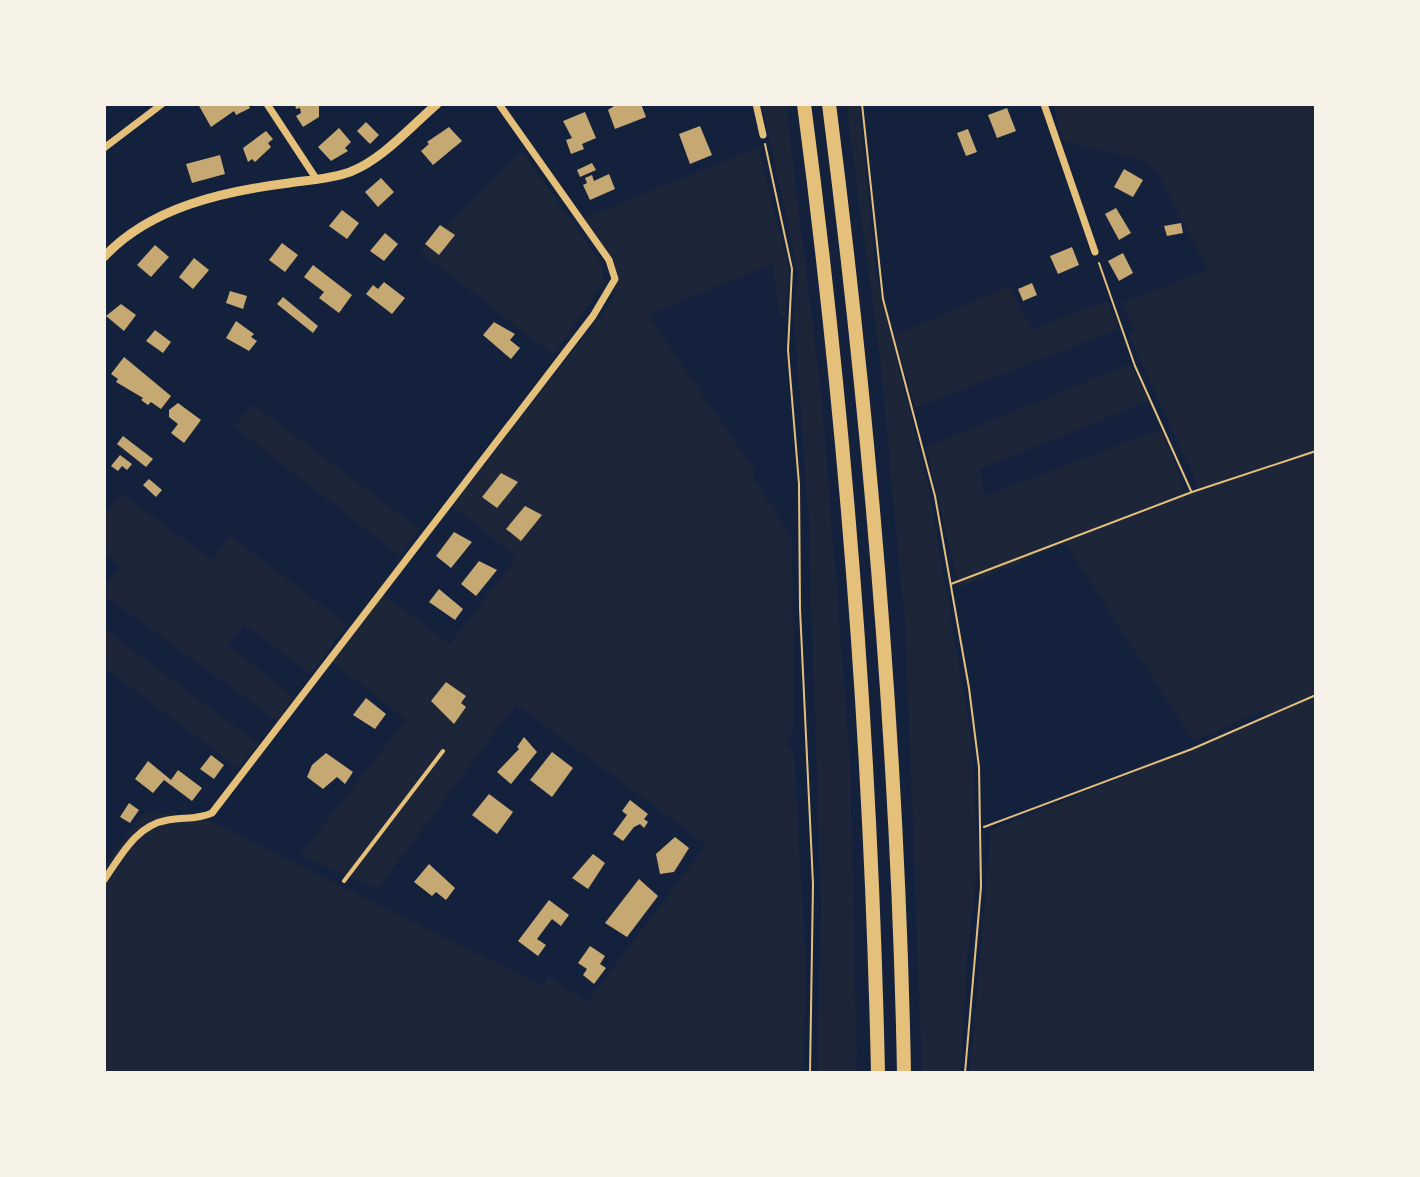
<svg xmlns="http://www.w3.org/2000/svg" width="1420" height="1177" viewBox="0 0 1420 1177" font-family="'Archivo Narrow',sans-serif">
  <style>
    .green { fill: #1d2539 }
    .building { fill: #c6a872 }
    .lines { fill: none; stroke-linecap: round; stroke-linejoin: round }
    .path { stroke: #e5c07b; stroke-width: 2 }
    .service { stroke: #e5c07b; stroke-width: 4 }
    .minor { stroke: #e5c07b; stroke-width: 7 }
    .tertiary { stroke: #e5c07b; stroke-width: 9 }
    .motorway { stroke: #e5c07b; stroke-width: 14 }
  </style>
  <rect width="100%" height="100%" fill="#14213d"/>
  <!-- green -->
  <g class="green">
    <polygon points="762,104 786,104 822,403 850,760 857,1073 817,1073 821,907 809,523 794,318 798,271"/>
    <polygon points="846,104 859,104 876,276 929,490 971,736 978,858 966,971 961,1073 922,1073 906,636 880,357"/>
    <polygon points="1053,104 1316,104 1316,1073 970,1073 991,830 1266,719 1264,710 1194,741 1065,543 959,588 926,447 1130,364 1148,401 980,469 985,496 1161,429 1187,494 1197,491 1196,481 1129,336 1135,331 1122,303 1208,270 1159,176 1142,160 1063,141"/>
    <polygon points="758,148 789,268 785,316 780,316 772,264 648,315 755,471 753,477 792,539 794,729 786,744 794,755 805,950 804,1071 807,1073 104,1073 104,867 143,813 198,815 543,986 548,977 588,1001 706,845 516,704 378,889 300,855 406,720 331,661 383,594 450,644 517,557 452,506 612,301 617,271 584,218"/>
    <polygon points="522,152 601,262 604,282 554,355 420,252"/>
    <polygon points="1010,286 1031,329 1108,301 1118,329 915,408 895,335"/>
    <polygon points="253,404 420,529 400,556 234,427"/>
    <polygon points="121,493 212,560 230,536 347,624 311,674 244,624 229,646 294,697 277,721 104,595 104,588 119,567 104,553 104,515"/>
    <polygon points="104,629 259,744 237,768 104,667"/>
  </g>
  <!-- building -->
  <g class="building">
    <polygon points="198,104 248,104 250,108 236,115 234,111 211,127"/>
    <polygon points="295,104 319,104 319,117 303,127 296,116 301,113 300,108 296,109"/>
    <polygon points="617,104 641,104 646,117 615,129 608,110"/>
    <polygon points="1007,108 1016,131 997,138 988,115"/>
    <polygon points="585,112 596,138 582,144 584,149 571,154 566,140 572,138 563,121"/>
    <polygon points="366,122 379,135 370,144 357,131"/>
    <polygon points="700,126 712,155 690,164 679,134"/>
    <polygon points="449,127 462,141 433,165 421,151 429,144 427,142"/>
    <polygon points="339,128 351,142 345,148 348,151 331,161 318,147"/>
    <polygon points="968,129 977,152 966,156 957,133"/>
    <polygon points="266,131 273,139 268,143 271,147 255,162 252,159 248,162 243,148"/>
    <polygon points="220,155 225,174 192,183 186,164"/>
    <polygon points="592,163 596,170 580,177 577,170"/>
    <polygon points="1124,169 1143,180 1133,197 1114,187"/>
    <polygon points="609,174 615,189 590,200 583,185 587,183 585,178 592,175 594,181"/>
    <polygon points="381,178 394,192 378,207 365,192"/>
    <polygon points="1116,208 1131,233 1119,240 1105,214"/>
    <polygon points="342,210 359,223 347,239 329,226"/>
    <polygon points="1181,223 1183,233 1167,236 1164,226"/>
    <polygon points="440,225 455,235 439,255 425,244"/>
    <polygon points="385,233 398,244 384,261 370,251"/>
    <polygon points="282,243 298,255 285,272 269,260"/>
    <polygon points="155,245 169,257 151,277 137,265"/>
    <polygon points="1072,247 1079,265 1058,274 1050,256"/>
    <polygon points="1123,253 1133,273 1119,281 1108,261"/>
    <polygon points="194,258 209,270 193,289 179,277"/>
    <polygon points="313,265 352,295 339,313 319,298 324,292 304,277"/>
    <polygon points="384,282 405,298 392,314 366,294 373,285 378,289"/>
    <polygon points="1032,283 1037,295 1023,301 1018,289"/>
    <polygon points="230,291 247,296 243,309 226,303"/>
    <polygon points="283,297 318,326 313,333 277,304"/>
    <polygon points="121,304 136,315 124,331 106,316"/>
    <polygon points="236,321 254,334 251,337 257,341 249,351 226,338"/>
    <polygon points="494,322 515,334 510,340 520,348 511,359 483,335"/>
    <polygon points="155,330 171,342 163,353 146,341"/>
    <polygon points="124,357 171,396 161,409 151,402 148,405 141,400 143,398 116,382 118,379 111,374"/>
    <polygon points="178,403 201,420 184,443 171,433 178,424 169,417 169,410"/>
    <polygon points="123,436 153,459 146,467 117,444"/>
    <polygon points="120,455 132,464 127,470 122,466 118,471 111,466"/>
    <polygon points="501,473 518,482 497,508 482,497"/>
    <polygon points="149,479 162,490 156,497 143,485"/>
    <polygon points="525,506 542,515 521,541 506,529"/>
    <polygon points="454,532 472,542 451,568 436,556"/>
    <polygon points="479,561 497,570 476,596 461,584"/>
    <polygon points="439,589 463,609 455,620 429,602"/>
    <polygon points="446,682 466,696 461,703 466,707 454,724 431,701"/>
    <polygon points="366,698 386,714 375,729 353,715"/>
    <polygon points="524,737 537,752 511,784 497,772 519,749 517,747"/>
    <polygon points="552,752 573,768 552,797 530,780"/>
    <polygon points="326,753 353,772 345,784 337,777 323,789 307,777 312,765"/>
    <polygon points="211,755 224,765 214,779 200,769"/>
    <polygon points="148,761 171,780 178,770 202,788 192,801 164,780 153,793 135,779"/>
    <polygon points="489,794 513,812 497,834 472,815"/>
    <polygon points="630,800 648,814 644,819 648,822 644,828 640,824 634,827 623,841 613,834 627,815 622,811"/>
    <polygon points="129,803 139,810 130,823 120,817"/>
    <polygon points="675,837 689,848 674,872 660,874 656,854"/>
    <polygon points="593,854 605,863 588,889 572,878"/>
    <polygon points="429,864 455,888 446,900 436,892 432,896 414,882"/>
    <polygon points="639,879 658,896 627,937 605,923"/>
    <polygon points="549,900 569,915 561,926 552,919 537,939 546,945 538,956 518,941"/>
    <polygon points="590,946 605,956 600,964 606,968 594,984 583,975 587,969 578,963"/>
  </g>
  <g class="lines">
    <!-- path -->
    <g class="path">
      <polyline points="862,104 883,299 935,496 969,688 979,767 981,887 965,1073"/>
      <polyline points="765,144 792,269 788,350 799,484 800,609 813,884 810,1073"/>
      <polyline points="1099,263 1135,366 1191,491"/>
      <polyline points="951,584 1192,492 1316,451"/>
      <polyline points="984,827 1192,749 1316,695"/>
    </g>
    <!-- service -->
    <polyline class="service" points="344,881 443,751"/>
    <!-- minor -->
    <g class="minor">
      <polyline points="267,104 317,180"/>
      <polyline points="756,104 763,135"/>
      <polyline points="1044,104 1095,252"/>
      <polyline points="104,148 162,104"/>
      <path d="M104 880C121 856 136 825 168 820 185 817 196 820 212 813L593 316 615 279 609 260 499 104"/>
    </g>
    <!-- tertiary -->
    <path class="tertiary" d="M104 257C150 207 225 191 289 183 310 180 330 179 350 172 383 159 410 127 437 104"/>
    <!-- motorway -->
    <g class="motorway">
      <path d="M804 104C846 425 871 749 878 1073"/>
      <path d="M829 104C870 426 898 748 904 1073"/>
    </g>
  </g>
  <!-- border -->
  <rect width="1420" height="1177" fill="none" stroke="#f6f1e7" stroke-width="212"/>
</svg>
